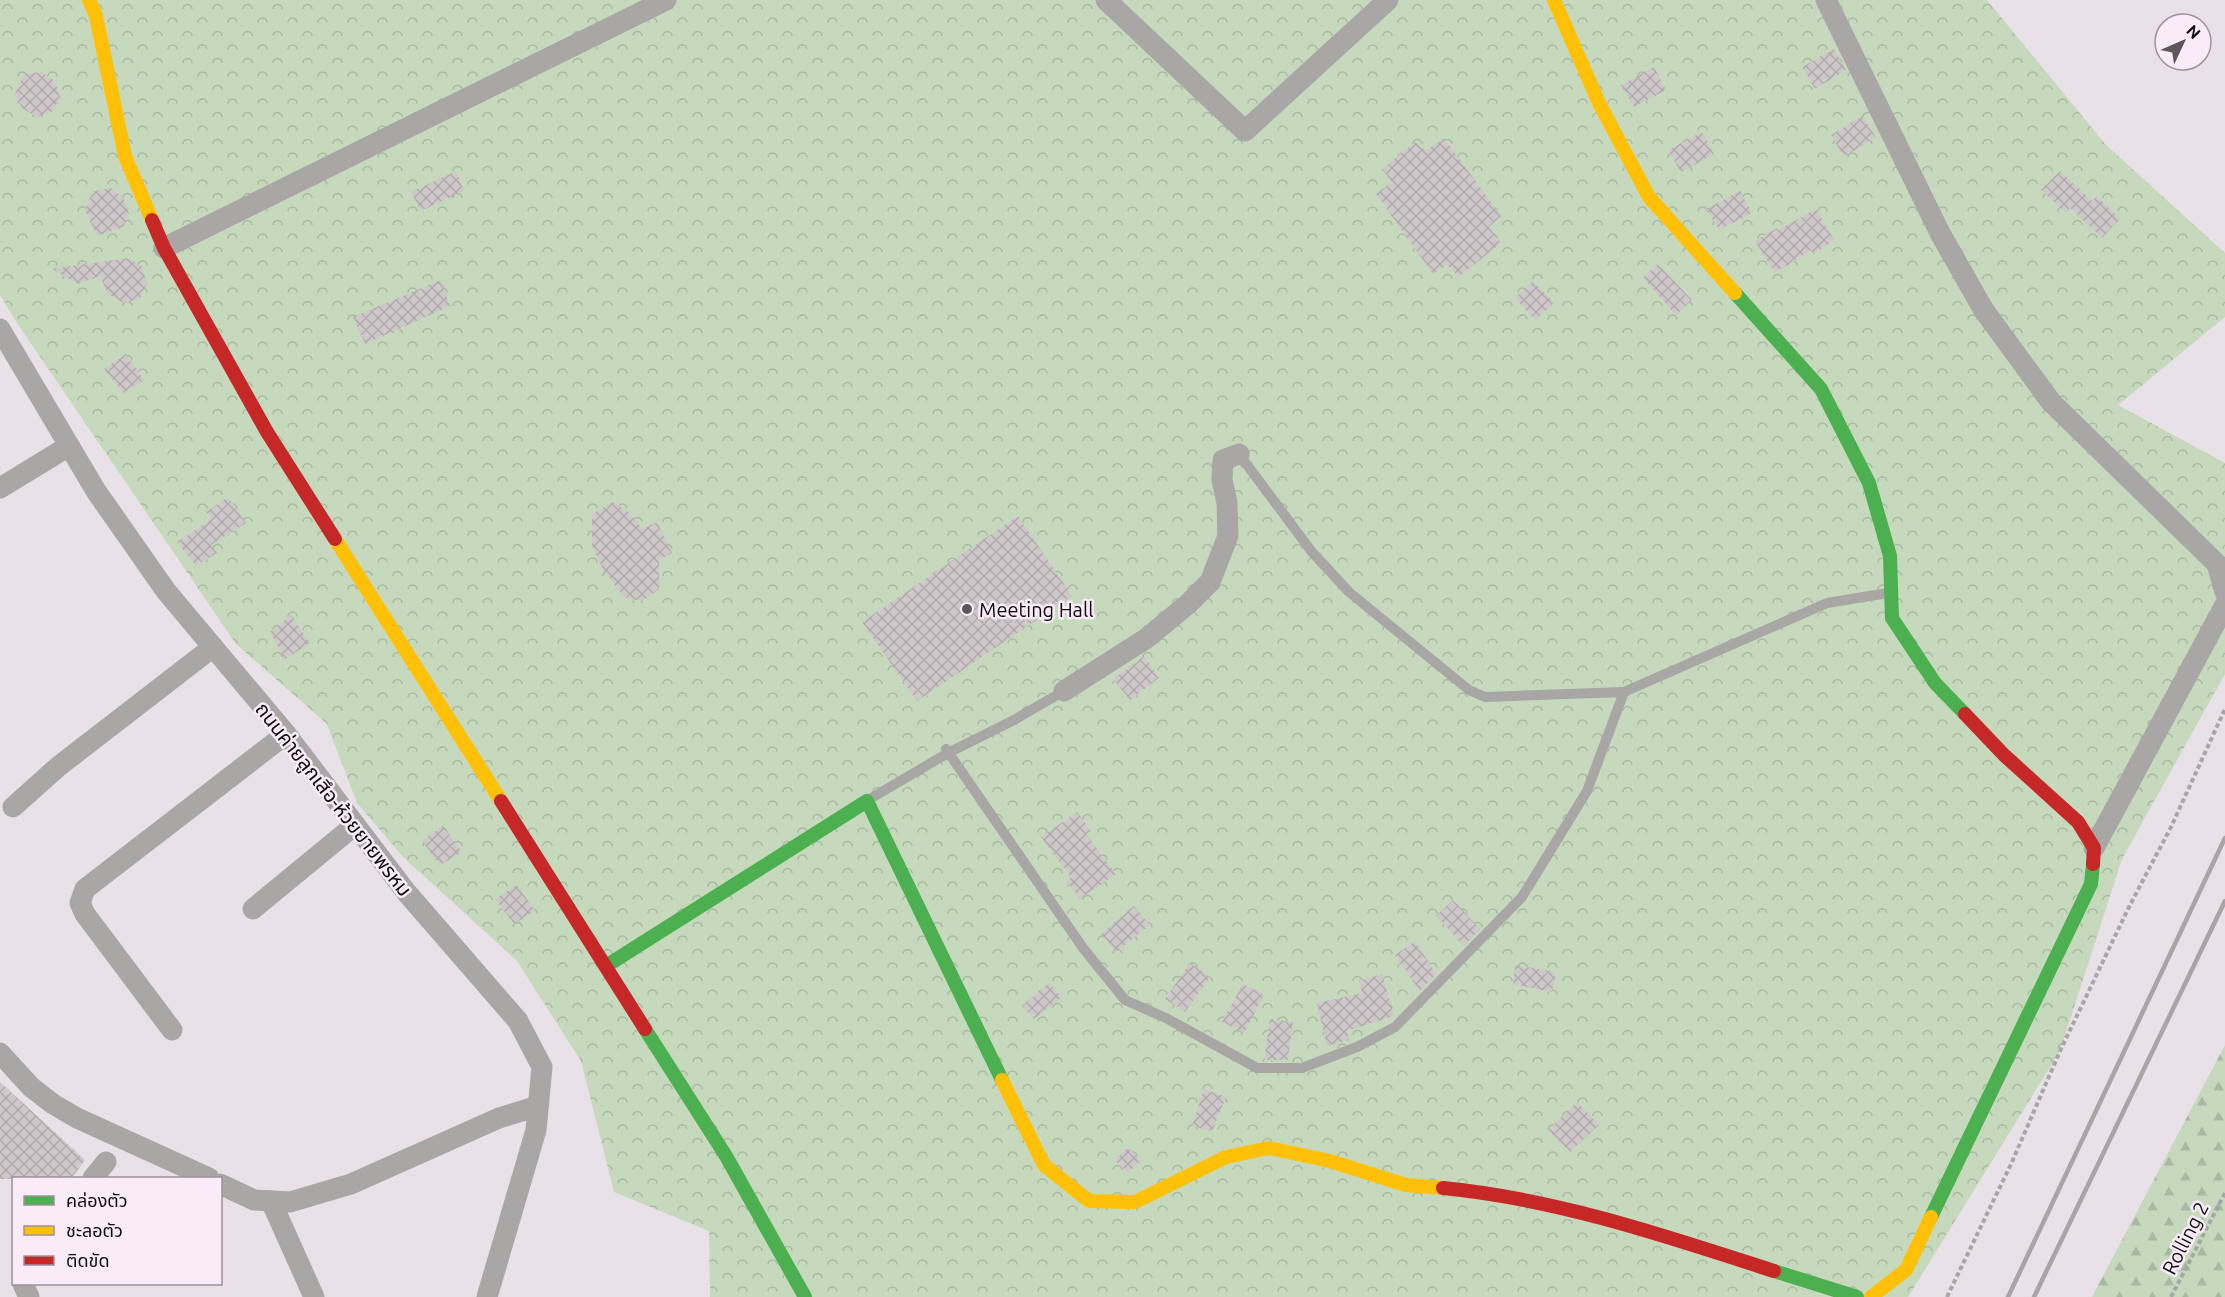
<svg xmlns="http://www.w3.org/2000/svg" width="2225" height="1297" viewBox="0 0 2225 1297" font-family="Ubuntu,'Noto Sans Thai',sans-serif">
  <style>
    .forest { fill: url(#forest-firs) }
    .park { fill: url(#park-crowns) }
    .building { fill: url(#building-cross-hatch) }
    .lines { fill: none; stroke-linecap: round; stroke-linejoin: round }
    .path { stroke: #a8a5a6; stroke-width: 4; stroke-dasharray: 4.5 3; stroke-linecap: butt }
    .lane { stroke: #a9a6a6; stroke-width: 10 }
    .street { stroke: #a9a6a6; stroke-width: 21 }
    .fast { stroke: #4caf50; stroke-width: 14 }
    .slow { stroke: #ffc107; stroke-width: 14 }
    .jam { stroke: #c62828; stroke-width: 14 }
    .rail { stroke: #a8a5a7; stroke-width: 4.5 }
    .poi-dot { fill: #5c575b; stroke: #f9ebf7; stroke-width: 2 }
    .labels { text-anchor: middle; dominant-baseline: central; stroke-width: 5; stroke-linejoin: round; paint-order: stroke }
    .poi-label { font-size: 20px; fill: #100c10; stroke: #f9ebf7; text-anchor: start }
    .street-label { font-size: 20px; fill: #100c10; stroke: #f9ebf7 }
  </style>
  <defs>
    <pattern id="forest-firs" width="22" height="20" patternUnits="userSpaceOnUse" patternTransform="scale(1.5)"><rect width="22" height="20" fill="#c6d9bc"/><path d="M5 1l3.5 6h-7zM16 11l3.5 6h-7z" fill="#a9b9a1"/></pattern>
    <pattern id="park-crowns" width="20" height="18" patternUnits="userSpaceOnUse" patternTransform="scale(1.5)"><rect width="20" height="18" fill="#c6d9bc"/><path d="M2 6a3 3 0 1 1 6 0M12 15a3 3 0 1 1 6 0" fill="none" stroke="#a9b9a1"/></pattern>
    <pattern id="building-cross-hatch" width="8" height="8" patternUnits="userSpaceOnUse" patternTransform="scale(1.5)"><rect width="8" height="8" fill="#cfc8ca"/><path d="M0 0l8 8M0 8l8-8" fill="none" stroke="#b1abac"/></pattern>
  </defs>
  <rect width="100%" height="100%" fill="#e8e1e7"/>
  <!-- forest -->
  <polygon class="forest" points="2225,1045 2225,1297 2092,1297"/>
  <!-- park -->
  <polygon class="park" points="0,0 1987,0 2106,145 2225,253 2225,317 2118,405 2225,463 2225,674 2122,859 2060,1051 1908,1297 710,1297 709,1231 614,1192 581,1061 517,961 403,857 357,803 327,724 236,644 17,323 0,295"/>
  <!-- building -->
  <g class="building">
    <polygon points="1834,49 1846,70 1815,89 1802,67"/>
    <polygon points="1654,67 1666,90 1634,107 1621,85"/>
    <polygon points="41,72 55,81 60,97 53,111 37,117 22,108 15,94 24,74"/>
    <polygon points="1862,116 1876,137 1844,157 1831,135"/>
    <polygon points="1702,132 1714,154 1681,172 1668,150"/>
    <polygon points="1444,138 1501,216 1489,227 1501,243 1459,277 1447,264 1433,274 1376,194 1392,182 1382,169 1415,142 1426,151"/>
    <polygon points="456,171 464,191 421,211 411,192"/>
    <polygon points="2060,171 2092,201 2097,196 2120,219 2102,238 2070,208 2066,213 2041,190"/>
    <polygon points="111,188 123,197 129,213 123,227 97,236 85,210 93,191"/>
    <polygon points="1740,191 1752,213 1719,230 1706,209"/>
    <polygon points="1816,209 1834,240 1814,254 1811,250 1775,273 1755,241 1777,228 1778,230"/>
    <polygon points="129,258 142,267 147,284 140,298 124,303 108,294 100,276 78,284 52,269"/>
    <polygon points="1658,264 1692,300 1676,315 1643,278"/>
    <polygon points="441,280 450,306 365,344 353,317"/>
    <polygon points="1533,281 1554,303 1535,320 1515,298"/>
    <polygon points="126,354 144,380 123,393 104,369"/>
    <polygon points="228,497 246,523 211,545 217,553 196,566 177,542 212,519 206,512"/>
    <polygon points="613,502 630,513 642,529 657,522 672,553 659,560 659,589 643,601 624,597 604,571 592,546 592,514"/>
    <polygon points="1018,516 1072,596 917,701 862,622"/>
    <polygon points="291,615 310,643 285,659 270,632"/>
    <polygon points="1144,656 1159,678 1130,700 1113,679"/>
    <polygon points="1077,812 1091,831 1086,834 1116,874 1080,899 1066,881 1071,877 1041,837"/>
    <polygon points="443,826 462,852 440,865 422,841"/>
    <polygon points="517,885 535,911 514,924 495,899"/>
    <polygon points="1453,900 1480,929 1464,946 1436,916"/>
    <polygon points="1134,906 1150,925 1116,952 1101,934"/>
    <polygon points="1415,941 1436,974 1420,991 1395,955"/>
    <polygon points="1190,963 1210,977 1185,1012 1165,999"/>
    <polygon points="1515,965 1556,972 1552,992 1513,984"/>
    <polygon points="1382,974 1394,1016 1347,1031 1349,1040 1327,1046 1317,1003 1362,993 1359,981"/>
    <polygon points="1049,983 1062,997 1034,1019 1022,1006"/>
    <polygon points="1243,984 1264,995 1244,1033 1222,1022"/>
    <polygon points="1270,1019 1293,1022 1288,1060 1264,1060"/>
    <polygon points="0,1082 85,1160 71,1179 0,1179"/>
    <polygon points="1204,1089 1226,1097 1212,1131 1192,1126"/>
    <polygon points="1577,1102 1599,1125 1570,1152 1548,1130"/>
    <polygon points="1128,1147 1141,1161 1128,1173 1115,1160"/>
  </g>
  <g class="lines">
    <!-- path -->
    <g class="path">
      <polyline points="1947,1297 2012,1162 2060,1051 2130,905 2171,827 2225,709"/>
      <polyline points="2171,1297 2225,1193"/>
    </g>
    <!-- lane -->
    <g class="lane">
      <polyline points="1239,454 1312,552 1349,592 1469,690 1485,697 1624,692"/>
      <polyline points="946,749 1083,948 1125,1000 1166,1018 1257,1068 1302,1068 1357,1047 1395,1027 1522,897 1587,791 1624,692 1827,603 1888,593"/>
      <polyline points="868,800 948,753 1014,720 1064,691"/>
    </g>
    <!-- street -->
    <g class="street">
      <polyline points="1106,0 1245,131 1388,0"/>
      <polyline points="1826,0 1940,233 1983,309 2051,402 2217,564 2225,592"/>
      <polyline points="164,248 666,0"/>
      <polyline points="0,329 96,491 166,591 286,734 407,893 518,1021 542,1067 536,1130 487,1297"/>
      <polyline points="0,488 69,446"/>
      <polyline points="1064,691 1147,638 1188,604 1210,582 1228,536 1227,503 1222,480 1223,460 1239,454"/>
      <polyline points="13,807 59,766 213,647"/>
      <polyline points="2094,848 2225,605"/>
      <polyline points="253,909 355,825"/>
      <polyline points="172,1030 85,914 80,903 85,889 286,734"/>
      <polyline points="0,1053 31,1087 53,1104 77,1118 209,1178"/>
      <polyline points="93,1178 106,1162"/>
      <polyline points="220,1184 254,1200 290,1202 351,1184 499,1118 538,1106"/>
      <polyline points="271,1201 314,1297"/>
      <polyline points="23,1284 29,1297"/>
    </g>
    <!-- fast -->
    <g class="fast">
      <polyline points="1735,293 1821,389 1869,483 1890,556 1892,618 1935,683 1965,714"/>
      <polyline points="606,966 867,801 1002,1080"/>
      <polyline points="645,1029 726,1156 805,1297"/>
      <polyline points="1931,1217 2091,884 2093,864"/>
      <polyline points="1774,1271 1857,1297"/>
    </g>
    <!-- slow -->
    <g class="slow">
      <polyline points="89,0 96,16 125,156 152,220"/>
      <polyline points="1554,0 1599,103 1649,197 1735,293"/>
      <polyline points="335,539 501,801"/>
      <polyline points="1002,1080 1044,1165 1089,1201 1135,1202 1226,1157 1269,1148 1330,1161 1406,1185 1443,1188"/>
      <polyline points="1871,1297 1906,1270 1931,1217"/>
    </g>
    <!-- jam -->
    <g class="jam">
      <polyline points="152,220 164,248 267,432 335,539"/>
      <polyline points="1965,714 2004,755 2078,822 2094,848 2093,864"/>
      <polyline points="501,801 645,1029"/>
      <path d="M1443 1188C1557 1199 1666 1236 1774 1271"/>
    </g>
    <!-- rail -->
    <g class="rail">
      <polyline points="2008,1297 2225,838"/>
      <polyline points="2034,1297 2225,901"/>
    </g>
  </g>
  <!-- markers -->
  <circle class="poi-dot" cx="967" cy="609" r="6"/>
  <g class="labels">
    <!-- poi labels -->
    <g class="poi-label">
      <text x="979" y="609">Meeting Hall</text>
    </g>
    <!-- street labels -->
    <g class="street-label">
      <text transform="translate(334 799) rotate(52)">ถนนค่ายลูกเสึอ-ห้วยยายพรหม</text>
      <text transform="translate(2185 1238) rotate(-63)">Rolling 2</text>
    </g>
  </g>
  <!-- legend -->
  <rect x="12" y="1177" width="210" height="108" fill="#f9ebf7" stroke="#9c929b" stroke-width="1.5"/>
  <rect x="24" y="1196" width="30" height="9" fill="#4caf50" stroke="#9c929b" stroke-width="1.5"/>
  <text x="66" y="1207" font-size="18" fill="#100c10">คล่องตัว</text>
  <rect x="24" y="1226" width="30" height="9" fill="#ffc107" stroke="#9c929b" stroke-width="1.5"/>
  <text x="66" y="1237" font-size="18" fill="#100c10">ชะลอตัว</text>
  <rect x="24" y="1256" width="30" height="9" fill="#c62828" stroke="#9c929b" stroke-width="1.5"/>
  <text x="66" y="1267" font-size="18" fill="#100c10">ติดขัด</text>
  <!-- north arrow -->
  <g transform="translate(2183 42) rotate(46)"><circle r="28" fill="#f9ebf7" stroke="#9c929b" stroke-width="1.5"/>
  <path d="M0-4.5L10 22L0 15L-10 22Z" fill="#5c575b"/>
  <text y="-9" font-size="16" font-weight="bold" text-anchor="middle" fill="#100c10">N</text>
  </g>
</svg>
